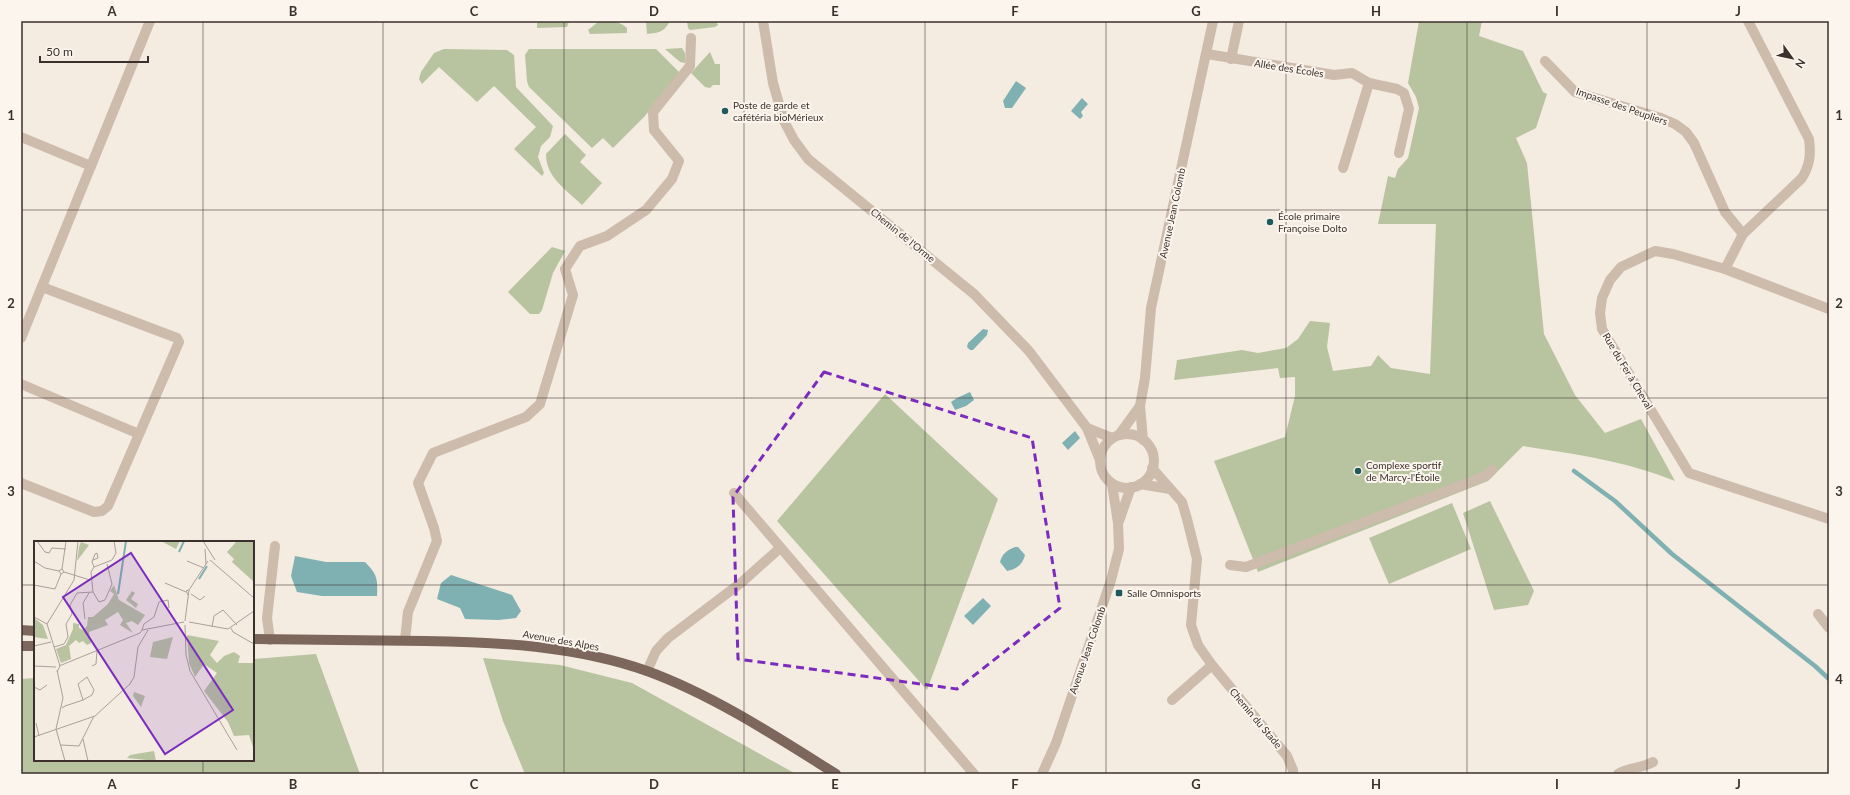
<svg xmlns="http://www.w3.org/2000/svg" width="1850" height="795" viewBox="0 0 1850 795" font-family="Lato,sans-serif">
  <style>
    .green { fill: #b8c4a0 }
    .water { fill: #7fb0b2 }
    .lines { fill: none; stroke-linecap: round; stroke-linejoin: round }
    .stream { stroke: #7fb0b2; stroke-width: 4.5 }
    .minor { stroke: #cdbbac; stroke-width: 10 }
    .major { stroke: #7d675c; stroke-width: 10 }
    .marked { fill: none; stroke: #7b2cbf; stroke-width: 3; stroke-dasharray: 8 5; stroke-linejoin: round }
    .grid { fill: none; stroke: #3b302b; stroke-width: 1; stroke-opacity: 0.55 }
    .poi-dot { fill: #1f5a5e; stroke: #fbf5ee; stroke-width: 1.5 }
    .labels { text-anchor: middle; dominant-baseline: central; stroke-width: 4; stroke-linejoin: round; paint-order: stroke }
    .street-label { font-size: 10px; fill: #3b302b; stroke: #fbf5ee }
    .poi-label { font-size: 10px; fill: #3b302b; stroke: #fbf5ee; text-anchor: start }
    .inset-river { fill: none; stroke: #7fb0b2; stroke-width: 2 }
    .inset-road { fill: none; stroke: #aaa098; stroke-width: 1 }
    .view { fill: #7b2cbf; fill-opacity: 0.15; stroke: #7b2cbf; stroke-width: 2 }
    .inset-edge { fill: none; stroke: #3b302b; stroke-width: 2 }
    .neatline { fill: none; stroke: #3b302b; stroke-width: 1.5 }
    .grid-label { font-size: 13px; text-anchor: middle; font-weight: bold; fill: #3b302b }
  </style>
  <rect width="100%" height="100%" fill="#f4ebe1"/>
  <!-- green -->
  <g class="green">
    <polygon points="537,21 569,21 567,27 537,28"/>
    <path d="M646 21H670C664 32 659 33 647 34Z"/>
    <polygon points="687,21 703,21 704,23 706,21 716,21 718,25 715,27 690,30 688,28"/>
    <path d="M1419 21H1482L1479 36 1523 51 1543 92 1547 94 1536 128 1516 138 1527 163 1544 334 1575 395 1605 433 1641 419 1675 481C1627 461 1575 454 1523 446L1488 481 1258 572 1214 461 1285 437 1295 396V377L1280 378 1278 368 1174 380 1177 360 1242 350 1258 353 1286 348 1298 339 1310 321 1330 323 1327 347 1333 371 1371 366 1378 355 1391 368 1430 374 1436 224H1378L1388 176 1395 178 1398 169 1408 158 1419 108 1416 97 1408 83Z"/>
    <path d="M598 22C608 22 619 20 627 28V33L590 34 588 30Z"/>
    <polygon points="682,48 685,53 685,63 680,62 665,49"/>
    <polygon points="444,49 507,50 514,55 516,87 553,126 550,137 541,146 538,157 544,173 542,176 514,149 536,127 494,86 477,102 439,67 422,84 419,79 421,72 434,53"/>
    <polygon points="529,49 656,49 680,73 644,117 613,148 603,138 592,148 529,87 527,81 525,55"/>
    <polygon points="710,52 715,64 720,64 720,85 713,85 710,88 705,87 691,73"/>
    <path d="M565 134 586 155 580 162 602 183 582 205C566 189 546 178 546 154Z"/>
    <polygon points="552,247 565,251 553,273 542,310 539,314 530,314 508,292"/>
    <polygon points="885,394 998,499 927,690 777,521"/>
    <polygon points="1490,501 1534,591 1528,605 1494,610 1463,513"/>
    <polygon points="1452,503 1471,549 1389,584 1369,538"/>
    <polygon points="316,654 360,774 21,774 21,679 35,678 35,760 253,760 253,659"/>
    <polygon points="483,658 560,665 632,683 796,774 525,774 503,721"/>
  </g>
  <!-- water -->
  <g class="water">
    <polygon points="1016,81 1026,88 1012,108 1005,108 1003,101"/>
    <polygon points="1082,98 1088,104 1081,112 1083,116 1080,119 1071,111"/>
    <polygon points="983,329 988,330 987,335 973,350 970,350 967,347 968,343"/>
    <polygon points="970,392 974,400 966,406 955,410 951,402 957,398"/>
    <polygon points="1075,431 1080,438 1068,450 1062,443"/>
    <path d="M1015 547H1018L1025 555C1023 564 1017 569 1007 571L1000 562C1002 554 1007 550 1015 547Z"/>
    <path d="M295 556 326 562H365C377 574 378 579 377 596H322L297 592 291 576Z"/>
    <polygon points="451,575 512,595 521,611 516,618 498,620 465,619 460,608 437,599 441,583"/>
    <polygon points="983,598 991,606 973,625 964,616"/>
  </g>
  <g class="lines">
    <!-- stream -->
    <polyline class="stream" points="1574,471 1615,501 1672,554 1815,666 1829,679"/>
    <!-- minor -->
    <g class="minor">
      <polyline points="763,21 773,83 784,121 794,140 808,159 974,294 1029,351 1087,428 1100,460"/>
      <polyline points="1207,54 1334,75 1352,73 1369,83 1397,89 1404,93 1409,109 1399,153"/>
      <polyline points="1231,59 1239,21"/>
      <polyline points="1545,61 1575,92 1661,118 1675,124 1686,132 1694,143 1725,212 1743,234"/>
      <polyline points="21,137 91,166"/>
      <polyline points="1343,168 1369,83"/>
      <path d="M1725 269 1743 234 1802 178C1810 165 1811 154 1809 139L1748 21"/>
      <polyline points="1829,309 1725,269 1673,254 1655,251 1621,267 1610,280 1602,298 1600,313 1602,329 1689,473 1829,519"/>
      <polyline points="21,338 150,21"/>
      <polyline points="21,384 139,434"/>
      <polyline points="1087,428 1112,438"/>
      <circle cx="1127" cy="461" r="27"/>
      <polyline points="1119,435 1140,406"/>
      <polyline points="1143,440 1140,406 1145,378 1151,308 1213,21"/>
      <polyline points="1152,468 1182,502 1187,519 1197,559 1191,625 1198,645 1212,665 1287,756 1293,770 1293,774"/>
      <polyline points="21,483 94,512 102,511 108,506 179,342 177,338 42,287"/>
      <polyline points="1140,484 1170,489"/>
      <polyline points="734,493 974,774"/>
      <polyline points="1119,521 1131,487"/>
      <polyline points="1230,565 1246,567 1468,483 1487,475 1492,470"/>
      <polyline points="1818,614 1829,628"/>
      <polyline points="270,640 267,618 275,546"/>
      <polyline points="405,640 408,612 437,541 434,528 418,483 433,453 526,417 540,404 573,295 565,269 580,246 607,236 646,210 672,179 679,161 654,130 653,112 690,66 691,38"/>
      <polyline points="647,671 656,651 668,638 742,582 780,548"/>
      <polyline points="1172,700 1212,665"/>
      <polyline points="1042,774 1056,743 1111,580 1119,549 1118,523 1112,484"/>
      <path d="M1618 774C1629 767 1640 769 1653 762"/>
    </g>
    <!-- major -->
    <g class="major">
      <polyline points="21,630 35,631"/>
      <path d="M253 639C310 640 368 640 425 641 500 642 576 646 647 671 713 695 777 737 836 774"/>
      <polyline points="21,646 35,646"/>
    </g>
  </g>
  <!-- marked area -->
  <path class="marked" d="M824 372 1032 438 1060 608 957 689 738 659 733 497Z"/>
  <!-- grid -->
  <path class="grid" d="M203 21V542M383 21V774M564 21V774M744 21V774M925 21V774M1106 21V774M1286 21V774M1467 21V774M1647 21V774M21 210H1829M21 398H1829M21 585H35M253 585H1829M203 760V774"/>
  <!-- markers -->
  <g class="poi-dot">
    <circle cx="725" cy="111" r="4"/>
    <circle cx="1270" cy="222" r="4"/>
    <circle cx="1358" cy="471" r="4"/>
    <rect x="1115" y="589" width="8" height="8" rx="2"/>
  </g>
  <g class="labels">
    <!-- street labels -->
    <g class="street-label">
      <text transform="translate(1289 68) rotate(9)">Allée des Écoles</text>
      <text transform="translate(1622 106) rotate(19)">Impasse des Peupliers</text>
      <text transform="translate(1172 213) rotate(-78)">Avenue Jean Colomb</text>
      <text transform="translate(903 235) rotate(39)">Chemin de l'Orme</text>
      <text transform="translate(1628 371) rotate(59)">Rue du Fer à Cheval</text>
      <text transform="translate(561 640) rotate(10)">Avenue des Alpes</text>
      <text transform="translate(1087 650) rotate(-71)">Avenue Jean Colomb</text>
      <text transform="translate(1256 718) rotate(50)">Chemin du Stade</text>
    </g>
    <!-- poi labels -->
    <g class="poi-label">
      <text x="733" y="105">Poste de garde et<tspan x="733" dy="12">cafétéria bioMérieux</tspan></text>
      <text x="1278" y="216">École primaire<tspan x="1278" dy="12">Françoise Dolto</tspan></text>
      <text x="1366" y="465">Complexe sportif<tspan x="1366" dy="12">de Marcy-l'Étoile</tspan></text>
      <text x="1127" y="593">Salle Omnisports</text>
    </g>
  </g>
  <!-- overview -->
  <g transform="translate(34 541)">
    <rect width="220" height="220" fill="#f4ebe1"/>
    <path d="M127 0H146L142 8ZM203 0H220V41L198 21 200 18 193 11ZM47 1 55 4 43 20 45 6ZM80 44 85 59 111 74 104 84 98 80 92 82 99 92 86 84 89 79 84 71 71 79 74 84 55 91 57 102 53 104 49 100 45 102 42 99 35 105 37 118 27 122 22 108 32 104 39 88V82L45 83V87L49 89 53 85 54 76H59L74 63 80 53 76 50ZM98 50 101 52 97 58 104 63 102 67 92 59ZM0 77 9 84 14 98 0 96ZM153 94 185 100 176 114 183 122 190 115 200 111 206 115 204 122H220V209L215 194 200 195 194 181 170 150 183 132 170 123 161 136 155 122ZM139 96 133 118 116 116 119 101ZM100 151 111 155 107 166 99 155ZM120 210 122 220 93 217 96 214Z" fill="#b8c4a0"/>
    <path class="inset-river" d="M145 11 150 0M165 38 173 25M84 53 92 0"/>
    <path class="inset-road" d="M3 0 11 11 15 12 18 7 32 8M169 0 181 19M171 8 172 23M59 19 64 17 63 12 61 13 58 21 60 26M176 19 220 57M0 20 11 27 25 30M153 20 170 27M73 23 78 43 71 59 65 61 59 51 57 31 60 26 78 19 82 12 80 0M28 28 25 30 27 33 30 31 28 28 32 0M30 31 56 39M131 42 152 51M0 44 21 48 27 33M157 53 166 59 171 55M154 54 152 50 155 49 174 20M0 76 13 83M51 78 49 62 55 52M151 80 155 49M155 81 194 88 220 70M151 84 152 114 156 130 203 209M178 86 180 75 189 69 203 84M197 87 199 91 220 103M108 89 110 83 120 76 125 61 134 59 135 67M106 92 108 89 150 81M0 105 17 101M20 106 30 103 34 96 32 83 38 73 36 64 43 52 59 51M0 125 22 126M25 125 106 92M58 125 62 123 63 110M23 129 29 157 22 188 31 220M23 131 26 125 13 83 40 39 44 0M0 146 6 149 13 144M28 167 31 165 49 159 58 154 60 149 53 136 44 143 49 159M2 182 5 195M0 196 61 175 96 143 100 136 104 106 114 89M49 198 54 220M27 204 45 205 60 175"/>
    <path class="view" d="M97 12 199 169 131 213 29 56Z"/>
    <rect width="220" height="220" class="inset-edge"/>
  </g>
  <!-- border -->
  <rect width="1850" height="795" fill="none" stroke="#fbf5ee" stroke-width="44"/>
  <!-- north arrow -->
  <g transform="translate(1792 58) rotate(123)" stroke="#fbf5ee" stroke-width="3" paint-order="stroke">
  <path d="M0-3L7 15L0 10L-7 15Z" fill="#3b302b"/>
  <text y="-6" font-size="11" font-weight="bold" text-anchor="middle" fill="#3b302b">N</text>
  </g>
  <!-- scale -->
  <path d="M40 56v6h108v-6" fill="none" stroke="#3b302b" stroke-width="2"/>
  <text x="46" y="56" font-size="12" fill="#3b302b" stroke="#fbf5ee" stroke-width="3" paint-order="stroke">50 m</text>
  <rect x="22" y="22" width="1806" height="751" class="neatline"/>
  <g class="grid-label">
    <text x="112" y="16">A</text>
    <text x="293" y="16">B</text>
    <text x="474" y="16">C</text>
    <text x="654" y="16">D</text>
    <text x="835" y="16">E</text>
    <text x="1015" y="16">F</text>
    <text x="1196" y="16">G</text>
    <text x="1376" y="16">H</text>
    <text x="1557" y="16">I</text>
    <text x="1738" y="16">J</text>
    <text x="11" y="120">1</text>
    <text x="1839" y="120">1</text>
    <text x="11" y="308">2</text>
    <text x="1839" y="308">2</text>
    <text x="11" y="496">3</text>
    <text x="1839" y="496">3</text>
    <text x="11" y="684">4</text>
    <text x="1839" y="684">4</text>
    <text x="112" y="789">A</text>
    <text x="293" y="789">B</text>
    <text x="474" y="789">C</text>
    <text x="654" y="789">D</text>
    <text x="835" y="789">E</text>
    <text x="1015" y="789">F</text>
    <text x="1196" y="789">G</text>
    <text x="1376" y="789">H</text>
    <text x="1557" y="789">I</text>
    <text x="1738" y="789">J</text>
  </g>
</svg>
